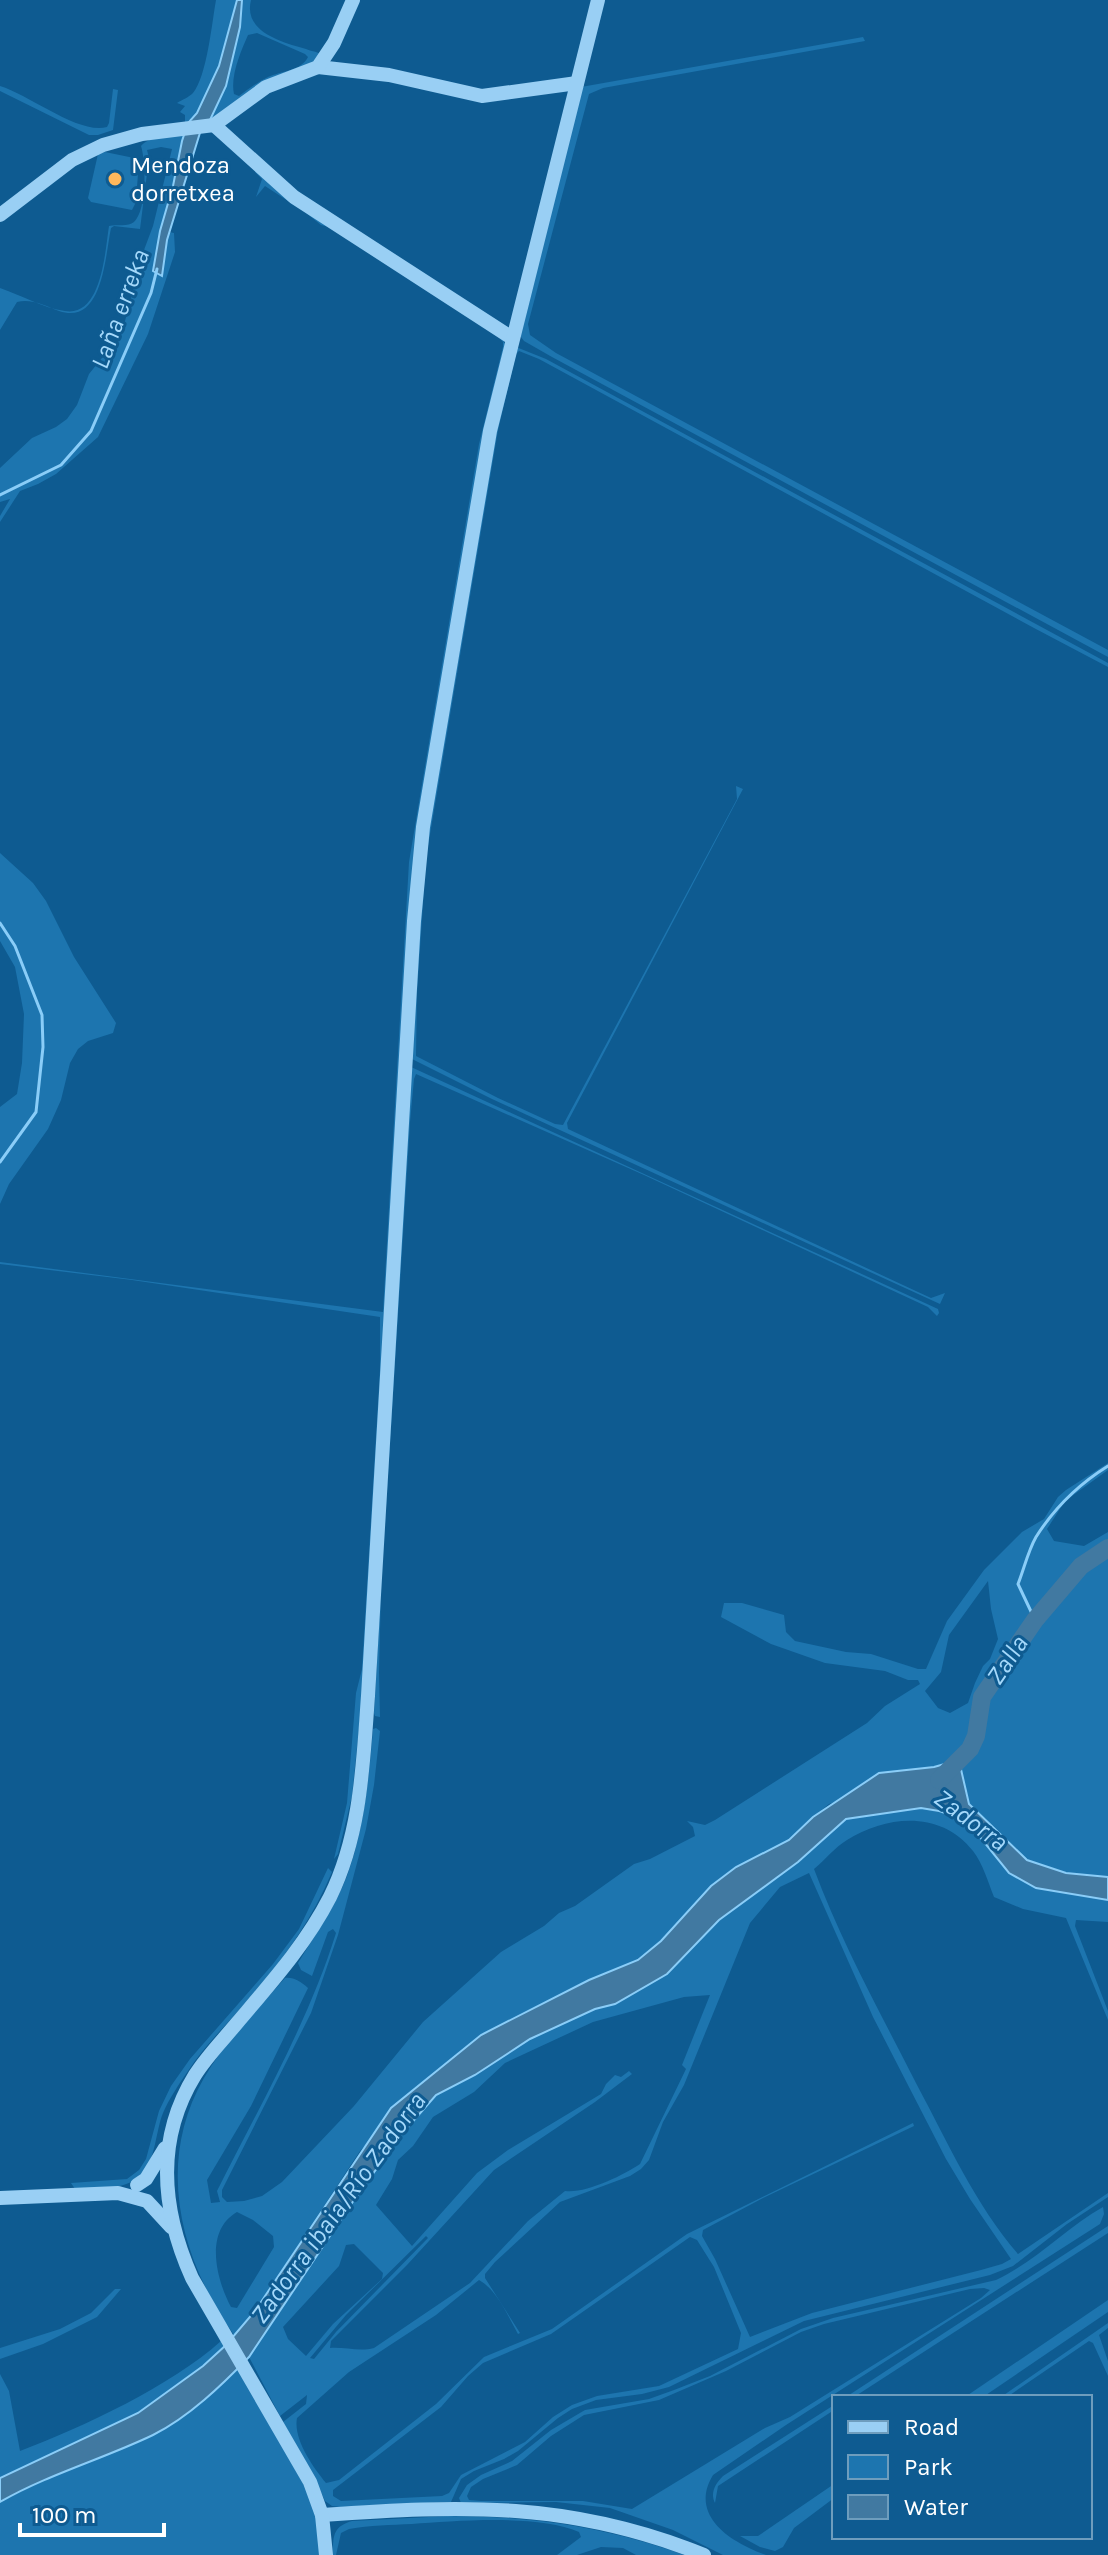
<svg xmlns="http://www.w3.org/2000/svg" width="1108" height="2555" viewBox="0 0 1108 2555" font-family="Karla,sans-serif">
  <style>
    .green { fill: #1d75af; fill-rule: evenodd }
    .water { fill: #4179a1; stroke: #8acdf8; stroke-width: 2 }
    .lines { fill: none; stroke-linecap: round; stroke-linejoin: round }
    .stream { stroke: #8acdf8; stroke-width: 3 }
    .river { stroke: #4179a1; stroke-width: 18 }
    .minor { stroke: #99cff4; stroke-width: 14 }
    .poi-dot { fill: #ffb85c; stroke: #0e5b91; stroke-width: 3 }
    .labels { text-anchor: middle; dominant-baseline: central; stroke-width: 6; stroke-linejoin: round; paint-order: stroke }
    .poi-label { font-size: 24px; fill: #fff; stroke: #0e5b91; text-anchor: start }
    .water-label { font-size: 26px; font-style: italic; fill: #a5d9fb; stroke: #0e5b91 }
  </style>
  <rect width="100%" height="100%" fill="#0e5b91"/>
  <!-- green -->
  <g class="green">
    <path d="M216 0H237C227 31 214 108 185 123V115L180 112 185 106 177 103C182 100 189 97 193 93 207 76 212 22 216 0Z"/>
    <path d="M242 0H251C243 32 282 42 306 49 313 52 318 51 323 56L210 120 226 86 240 27ZM257 33 305 54 308 57C301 71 281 71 268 77 258 82 248 89 239 96L234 94C230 76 241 51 248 35Z"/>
    <polygon points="863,37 865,41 603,88 589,94 528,324 530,335 556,353 1108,650 1108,657 552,357 524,341 518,333 581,87"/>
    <path d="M0 86C30 95 79 135 107 127L109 123 113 89 118 90 113 130 98 135H89L0 91Z"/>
    <path d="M185 132 173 186 160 231 153 271 169 232 174 233 175 252 148 334 98 437 56 474 38 484 20 491 0 522V516L10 499 0 502V468L32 438 56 427 67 419 77 405 89 374 122 333 141 258 153 226 172 149 161 147 147 150 149 158 140 229 114 226 111 228C105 256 103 326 59 311 46 306 31 298 17 302L0 330V288C21 295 43 308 65 311 102 317 105 251 109 226 117 224 128 227 134 222 147 210 146 161 141 146 151 135 170 135 185 132Z"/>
    <polygon points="105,152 139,159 136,202 132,210 91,202 88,198 98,154"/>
    <polygon points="257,169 275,187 299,204 493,331 500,336 506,345 477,478 414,866 364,1679 352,1796 338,1854 334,1859 347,1803 356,1693 362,1669 380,1370 380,1317 132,1280 0,1264 0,1262 383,1312 409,862 479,444 503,347 503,342 495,333 333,228 321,225 305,212 265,186 256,197 262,179 255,172"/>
    <polygon points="516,347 546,359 1108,663 1108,667 1034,628 539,359 519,351 516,354 498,430 426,858 417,993 416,1056 498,1098 555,1124 563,1125 737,799 736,786 743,789 567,1123 568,1129 918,1292 931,1298 945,1293 940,1304 492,1099 412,1059 421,878 487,467"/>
    <polygon points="0,853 33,883 46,901 74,957 116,1023 113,1033 88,1041 78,1049 70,1063 61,1100 48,1129 9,1184 0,1204 0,1107 17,1094 22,1063 24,1014 15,967 0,941"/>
    <polygon points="411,1067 938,1309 939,1313 937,1316 928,1307 644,1175 416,1074 414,1079 410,1122 381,1588 379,1673 380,1717 375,1716 374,1713"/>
    <path d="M1108 1463V1470L1065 1501 1047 1529 1054 1541 1084 1546 1108 1532V1877L1066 1873 1027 1860 969 1804 961 1777 948 1763 829 1804 813 1817 789 1840 736 1867 712 1886 661 1941 638 1960 589 1980 481 2035 423 2083 360 2151 255 2311 234 2335C180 2259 155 2163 204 2078 225 2041 257 2010 285 1978 294 1977 301 1982 308 1988L251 2106 207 2180 211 2203 220 2202 217 2191C259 2107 308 2023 336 1933L333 1929 328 1932 312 1976 301 1970 298 1963C315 1935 335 1907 347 1876 364 1830 369 1777 373 1729L376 1728 380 1731 374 1785 366 1829 338 1935 311 2013 222 2190V2197L227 2202 244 2201 262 2196 282 2182 354 2106 423 2022 501 1952 544 1926 559 1913 575 1906 634 1864 650 1859 695 1836 693 1827 687 1821 705 1825 715 1820 867 1723 885 1706 920 1684 918 1680H908L885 1671 825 1663 771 1644 721 1617 724 1603H742L784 1615 786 1632 795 1641 846 1652 871 1654 918 1669H926L947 1621 984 1570 1022 1532 1044 1519 1058 1497 1066 1490ZM988 1581 991 1609 998 1639 990 1659 983 1666 975 1683 968 1703 950 1713 938 1708 925 1691 941 1672 949 1635ZM237 2212 253 2220 273 2236 274 2247 237 2308 231 2307C216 2279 204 2231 237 2212Z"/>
    <path d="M921 1808 951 1815 980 1837 1009 1873 1036 1888 1108 1900V1922L1076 1920 1075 1926 1108 2011V2020L1066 1918 1023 1909 994 1897C988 1882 983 1864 973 1851 941 1810 887 1815 847 1840 835 1847 825 1860 814 1869 842 1944 881 2014 917 2085 948 2143 975 2204 1018 2254L1108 2193V2197L1067 2224 1013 2266 990 2275 804 2321 669 2387 642 2394 596 2400 572 2409 558 2418 518 2451 504 2459 474 2471 461 2479 451 2502 340 2507 332 2506 325 2501 313 2475 283 2422 306 2404 307 2395 280 2416 249 2357 354 2200 401 2135 436 2095 475 2075 530 2039 595 2009 615 2004 667 1974 719 1920 798 1862 846 1819ZM809 1873 873 2017 946 2159 970 2199 1011 2259 1002 2264 981 2270 812 2313 750 2337 715 2259 702 2236 703 2230 763 2198 914 2126 913 2123 687 2234 552 2329 484 2357 436 2404 339 2480 326 2483C313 2467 293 2439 297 2418L349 2372 436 2315 479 2280C497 2290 508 2316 518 2334L520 2333 485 2278V2274L495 2262 560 2202 630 2176 641 2169 649 2160 663 2122 684 2085 750 1923 780 1887ZM710 1995 682 2065 686 2069 640 2164C624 2175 585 2194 565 2191L528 2221 470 2283 374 2348C360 2352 345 2347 330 2348L331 2341 407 2265 494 2170 595 2102 632 2074 629 2071 621 2077 615 2075 606 2084 601 2094 508 2150 477 2173 412 2246 376 2205 392 2179 398 2160 413 2146 433 2117 474 2092 505 2063 593 2022 684 1997ZM426 2236 428 2238 336 2332 314 2359 310 2358 346 2315ZM690 2237 697 2240 714 2267 741 2333 738 2349 659 2386 597 2396 572 2405 553 2417 525 2442 461 2475 449 2493 442 2496 341 2501 333 2496V2490L441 2407 468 2376 483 2363 551 2334ZM354 2244 383 2273 382 2279 333 2324 306 2356 288 2339 283 2327 339 2266 346 2245Z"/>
    <path d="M328 1868 332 1872C313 1917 287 1954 256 1991 234 2017 207 2042 188 2071 179 2084 169 2099 163 2113 155 2133 156 2161 140 2176 123 2191 96 2188 75 2189L71 2183 127 2179 139 2170 146 2159 159 2111 171 2086 190 2059 273 1964 299 1929Z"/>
    <path d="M1103 2207 1104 2214 1100 2224 786 2425 713 2475C688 2516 732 2543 766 2555H723L673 2530 610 2508 556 2502 461 2503 459 2498 467 2485 481 2475 512 2461 551 2430 585 2410 649 2399 674 2390 710 2376 801 2329 833 2318 996 2280C1035 2262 1066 2228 1103 2207ZM984 2288 990 2290 981 2298 790 2417 765 2428 632 2509 583 2501H481L469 2500 467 2496 471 2487 483 2479 517 2465 551 2436 584 2415 659 2400 726 2371 801 2332 824 2324 970 2289Z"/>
    <polygon points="1108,2226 1108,2233 854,2397 846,2397"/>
    <polygon points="115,2289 121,2289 97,2317 43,2344 0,2359 0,2348 60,2329 91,2313"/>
    <polygon points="1108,2300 1108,2312 983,2397 965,2397"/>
    <polygon points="1108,2323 1108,2328 1099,2335 1108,2361 1108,2376 1093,2343 1089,2341 1007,2397 1001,2397"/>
    <path d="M221 2341 226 2345 203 2366 138 2413 0 2478V2374L9 2391 20 2451C83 2427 171 2386 221 2341Z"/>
    <polygon points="239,2368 311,2498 319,2526 319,2555 0,2555 0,2502 55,2475 155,2434 194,2407"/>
    <path d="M834 2405V2410L718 2486 715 2503C710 2493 715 2484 723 2476Z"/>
    <polygon points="834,2484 834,2498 794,2528 783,2547 775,2551 760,2547 740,2536 758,2536"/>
    <path d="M448 2516C530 2516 607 2527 684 2555H636L623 2548 601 2547 577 2555H557L581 2537 579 2532C538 2514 456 2521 412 2524 391 2525 370 2525 349 2529L341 2533 336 2555H332C334 2536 332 2527 352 2521Z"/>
  </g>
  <!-- water -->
  <g class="water">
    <polygon points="237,0 242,0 240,27 226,86 210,120 203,123 167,240 162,276 153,271 160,231 173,186 182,141 188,123 197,113 219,66"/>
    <path d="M948 1763 960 1765 969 1804 1027 1860 1066 1873 1108 1877V1900L1036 1888 1009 1873 980 1837 951 1815 939 1811 921 1808 846 1819 798 1862 719 1920 667 1974 615 2004 595 2009 530 2039 475 2075 436 2095 401 2135 354 2200 249 2357C222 2385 189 2417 153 2435 103 2459 49 2474 0 2502V2478L138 2413 203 2366 226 2345 255 2311 391 2108 481 2035 589 1980 638 1960 661 1941 711 1886 736 1867 789 1840 813 1817 879 1773 934 1767Z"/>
  </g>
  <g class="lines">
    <!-- stream -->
    <g class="stream">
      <polyline points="0,495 61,465 91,431 151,293 157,269"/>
      <polyline points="0,923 15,946 42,1015 43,1047 36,1112 0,1162"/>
      <path d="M1035 1620 1018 1584C1024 1569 1028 1551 1036 1537 1055 1507 1079 1484 1108 1466"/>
    </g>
    <!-- river -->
    <polyline class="river" points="939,1780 970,1749 976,1736 982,1697 1035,1620 1081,1566 1108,1548"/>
    <!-- minor -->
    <g class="minor">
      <polyline points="318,67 389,75 482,96 577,83"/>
      <polyline points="214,125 294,197 512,338"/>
      <polyline points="0,215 72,160 103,145 142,134 214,125 266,87 318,67 334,43 353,0"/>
      <polyline points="137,2185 146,2179 165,2148"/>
      <polyline points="0,2198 118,2193 147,2201 171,2227"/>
      <path d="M322 2515C462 2505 571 2501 704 2555"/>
      <path d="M326 2555 322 2515 310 2482 192 2278C162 2211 155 2140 195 2075 207 2056 223 2040 237 2023 271 1983 306 1944 330 1897 361 1834 363 1764 368 1696L414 921 423 827 490 431 598 0"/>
    </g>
  </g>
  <!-- markers -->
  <circle class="poi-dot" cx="115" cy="179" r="8"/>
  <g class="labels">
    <!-- poi labels -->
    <g class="poi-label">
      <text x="131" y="165">Mendoza<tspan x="131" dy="28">dorretxea</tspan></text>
    </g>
    <!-- water labels -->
    <g class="water-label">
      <text transform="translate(120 309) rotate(-70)">Laña erreka</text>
      <text transform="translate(1007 1660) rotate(-56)">Zalla</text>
      <text transform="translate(971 1820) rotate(37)">Zadorra</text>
      <text transform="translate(338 2208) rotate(-54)">Zadorra ibaia/Río Zadorra</text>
    </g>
  </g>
  <!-- legend -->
  <rect x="832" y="2395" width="260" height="144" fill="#0e5b91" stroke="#6e9dbd" stroke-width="2"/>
  <rect x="848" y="2421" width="40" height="12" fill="#99cff4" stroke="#6e9dbd" stroke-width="2"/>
  <text x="904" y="2435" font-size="24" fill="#ffffff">Road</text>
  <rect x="848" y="2455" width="40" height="24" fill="#1d75af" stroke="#6e9dbd" stroke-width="2"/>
  <text x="904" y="2475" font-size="24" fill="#ffffff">Park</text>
  <rect x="848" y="2495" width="40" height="24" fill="#4179a1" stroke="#6e9dbd" stroke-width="2"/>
  <text x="904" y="2515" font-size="24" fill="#ffffff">Water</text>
  <!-- scale -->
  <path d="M20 2523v12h144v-12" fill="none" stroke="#ffffff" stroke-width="4"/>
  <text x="32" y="2523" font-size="24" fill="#ffffff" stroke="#0e5b91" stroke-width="6" paint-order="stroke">100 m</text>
</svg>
